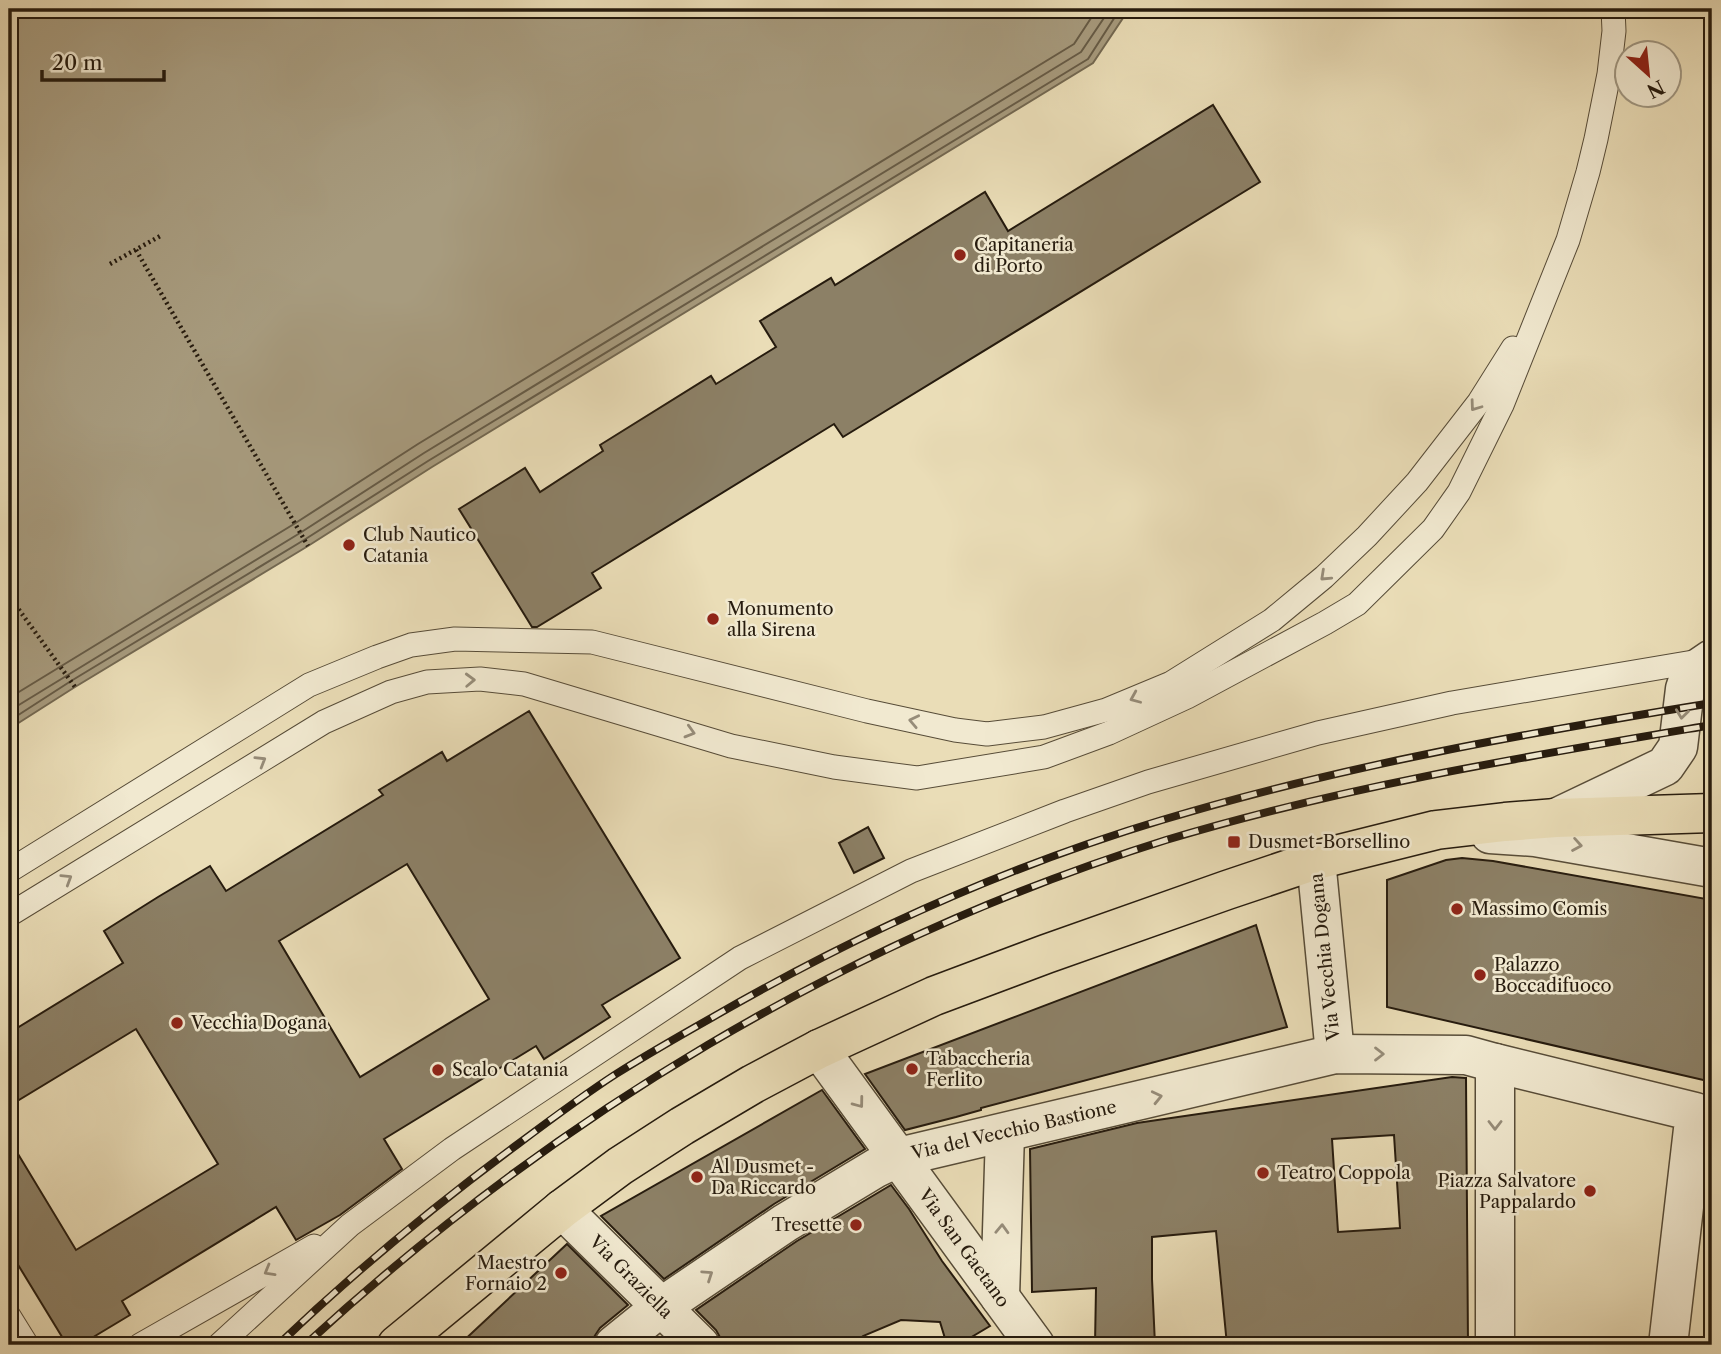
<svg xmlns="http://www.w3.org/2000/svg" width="1721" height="1354" viewBox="0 0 1721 1354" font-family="'Libre Caslon Text',serif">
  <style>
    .water { fill: #a79b7e; stroke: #736851; stroke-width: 2 }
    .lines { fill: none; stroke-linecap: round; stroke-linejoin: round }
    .shore { stroke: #665b46; stroke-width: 2 }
    .building { fill: #8c8066; stroke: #261b0e; stroke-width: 2; fill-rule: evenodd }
    .lane-casing { stroke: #574c38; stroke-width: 25 }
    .street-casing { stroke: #574c38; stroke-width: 41 }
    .primary-casing { stroke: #261b0e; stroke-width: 41 }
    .path { stroke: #261b0e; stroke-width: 4.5; stroke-dasharray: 2 3.5; stroke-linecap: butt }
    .lane { stroke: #f1e9d0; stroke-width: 23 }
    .street { stroke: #f1e9d0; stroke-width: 38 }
    .primary { stroke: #eaddb7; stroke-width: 38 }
    .rail-casing { stroke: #261b0e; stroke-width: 8 }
    .rail { stroke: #f1e9d0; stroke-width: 5; stroke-dasharray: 16; stroke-linecap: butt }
    .oneway { stroke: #968c79 }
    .poi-dot { fill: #8f2418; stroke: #f1e9d0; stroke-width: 2.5 }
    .labels { text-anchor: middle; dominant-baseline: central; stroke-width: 5; stroke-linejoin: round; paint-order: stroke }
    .poi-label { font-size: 18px; fill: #261b0e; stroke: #f1e9d0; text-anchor: start }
    .street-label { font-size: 18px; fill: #261b0e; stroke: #f1e9d0 }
  </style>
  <rect width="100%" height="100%" fill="#eaddb7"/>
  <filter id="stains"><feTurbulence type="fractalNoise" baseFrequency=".00286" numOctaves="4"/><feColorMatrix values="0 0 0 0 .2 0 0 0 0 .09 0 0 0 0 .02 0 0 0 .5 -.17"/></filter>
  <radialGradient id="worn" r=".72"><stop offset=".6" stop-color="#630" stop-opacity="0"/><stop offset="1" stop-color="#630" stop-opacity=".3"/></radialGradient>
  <!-- water -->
  <polygon class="water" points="9,9 1129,9 1093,63 432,467 308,546 75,687 9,729"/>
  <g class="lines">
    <!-- shore -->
    <g class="shore">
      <polyline points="9,698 294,524 418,444 1074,44 1097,9"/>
      <polyline points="9,711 300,533 424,453 1081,52 1110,9"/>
      <polyline points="9,721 71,681 304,540 428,461 1088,59 1120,9"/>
    </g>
  </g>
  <!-- building -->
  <g class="building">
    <polygon points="1213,105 1260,182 843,437 834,424 592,573 601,588 537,627 532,627 459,509 525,468 540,492 603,451 600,445 711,376 716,384 776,347 760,321 831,278 835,285 985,192 1008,231"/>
    <path d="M529 711 680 958 602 1005 610 1017 544 1059 536 1046 384 1139 402 1169 340 1215 296 1240 276 1207 122 1301 130 1315 80 1345H67L9 1250V1139L76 1250 218 1164 136 1029 9 1106V1033L123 963 104 931 158 897 210 866 226 891 383 795 379 790 442 752 447 761ZM407 864 489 999 360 1077 279 941Z"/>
    <polygon points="868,827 884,858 854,873 839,843"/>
    <polygon points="1462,858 1493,861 1712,900 1712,1082 1387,1007 1387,880 1446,860"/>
    <polygon points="1256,925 1287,1027 981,1108 981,1110 956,1117 905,1130 865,1074"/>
    <path d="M1452 1077 1466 1078 1468 1345H1227L1216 1231 1152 1237V1279L1155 1345H1095L1096 1288 1032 1292 1030 1149 1137 1123ZM1394 1135 1400 1228 1338 1232 1332 1139Z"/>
    <polygon points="822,1090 865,1149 774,1204 664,1279 601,1216"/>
    <polygon points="891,1185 909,1209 942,1261 990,1326 958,1345 947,1345 940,1322 901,1320 863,1336 852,1345 721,1345 721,1339 716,1330 696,1310 797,1241"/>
    <polygon points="567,1244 628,1305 600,1328 594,1337 593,1345 459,1345"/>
  </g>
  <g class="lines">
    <defs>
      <g id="lane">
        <polyline points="9,871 309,685 377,657 411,645 455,639 592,642 867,711 955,730 987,734 1044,727 1106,710 1171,683 1272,620 1324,577 1367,536 1417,482 1479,402 1513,348"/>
        <polyline points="9,915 324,722 391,692 427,682 480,679 524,684 731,746 834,767 917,778 1044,757 1109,733 1187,697 1325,623 1357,604 1433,529 1459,492 1502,405 1568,240 1588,172 1596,139 1609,74 1614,31 1613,9"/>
        <polyline points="9,1316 27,1345"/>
        <polyline points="140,1345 314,1246"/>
        <polyline points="219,1345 350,1225 452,1149 740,958 911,871 1065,811 1148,782 1318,733 1452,703 1705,660"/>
      </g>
      <g id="street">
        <polyline points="1556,818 1665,766 1678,747 1685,689 1690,674 1712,659"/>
        <polyline points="1490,834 1535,837 1712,868"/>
        <polyline points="1316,860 1335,1054"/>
        <polyline points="819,1049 1035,1345"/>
        <polyline points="1495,1063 1695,1112 1668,1345"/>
        <polyline points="562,1209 700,1345"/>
        <polyline points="1000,1297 1005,1133"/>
        <polyline points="614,1345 661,1307 785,1223 876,1168 899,1157 1335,1054 1466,1055 1495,1063 1495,1345"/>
      </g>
      <polyline id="primary" points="397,1345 562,1209 620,1166 682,1126 753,1084 819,1049 934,996 1046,954 1227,890 1316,860 1436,830 1505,822 1556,818 1712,813"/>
    </defs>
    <!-- lane casing -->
    <use href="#lane" class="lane-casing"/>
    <!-- street casing -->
    <use href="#street" class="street-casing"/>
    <!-- primary casing -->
    <use href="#primary" class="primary-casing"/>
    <!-- path -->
    <g class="path">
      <polyline points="136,250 308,546"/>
      <polyline points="110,264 162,235"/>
      <polyline points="9,596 75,687"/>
    </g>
    <!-- lane -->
    <use href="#lane" class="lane"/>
    <!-- street -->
    <use href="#street" class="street"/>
    <!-- primary -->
    <use href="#primary" class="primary"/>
    <defs>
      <g id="rail">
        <path d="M278 1345C353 1273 434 1206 518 1144 550 1120 582 1096 616 1074 648 1054 681 1035 713 1017 855 935 1005 867 1162 820 1341 766 1527 733 1712 703"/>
        <path d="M305 1345C552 1118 845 940 1166 840 1345 786 1529 756 1712 725"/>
      </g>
    </defs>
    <!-- rail casing -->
    <use href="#rail" class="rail-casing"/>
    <!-- rail -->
    <use href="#rail" class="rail"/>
  </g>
  <!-- one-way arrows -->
  <defs><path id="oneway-chevron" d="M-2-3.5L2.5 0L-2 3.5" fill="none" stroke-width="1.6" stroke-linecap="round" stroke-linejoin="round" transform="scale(1.75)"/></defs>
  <g class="oneway">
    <use href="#oneway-chevron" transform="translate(1475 406) rotate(126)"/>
    <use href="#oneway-chevron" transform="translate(1325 576) rotate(137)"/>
    <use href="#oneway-chevron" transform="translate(470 680) rotate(-2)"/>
    <use href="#oneway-chevron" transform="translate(1135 698) rotate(157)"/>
    <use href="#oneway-chevron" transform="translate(1682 714) rotate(97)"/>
    <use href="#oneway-chevron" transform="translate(914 721) rotate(-168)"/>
    <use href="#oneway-chevron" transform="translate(690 732) rotate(16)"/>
    <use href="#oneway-chevron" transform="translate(261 761) rotate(-31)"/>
    <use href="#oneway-chevron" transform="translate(1577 845) rotate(10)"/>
    <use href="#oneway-chevron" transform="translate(67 879) rotate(-32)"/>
    <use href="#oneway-chevron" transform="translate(1379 1054)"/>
    <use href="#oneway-chevron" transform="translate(1157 1097) rotate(-13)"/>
    <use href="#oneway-chevron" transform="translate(859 1103) rotate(53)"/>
    <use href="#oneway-chevron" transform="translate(1495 1125) rotate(90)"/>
    <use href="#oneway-chevron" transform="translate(1002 1229) rotate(-88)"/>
    <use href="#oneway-chevron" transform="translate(269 1271) rotate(150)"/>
    <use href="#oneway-chevron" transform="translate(708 1275) rotate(-34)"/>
  </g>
  <!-- markers -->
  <g class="poi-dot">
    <circle cx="960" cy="255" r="7"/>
    <circle cx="349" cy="545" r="7"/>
    <circle cx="713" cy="619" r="7"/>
    <rect x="1227" y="835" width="14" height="14" rx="3.5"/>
    <circle cx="1457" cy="909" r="7"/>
    <circle cx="1480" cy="975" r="7"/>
    <circle cx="177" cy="1023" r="7"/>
    <circle cx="912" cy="1069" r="7"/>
    <circle cx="438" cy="1070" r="7"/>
    <circle cx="1263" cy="1173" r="7"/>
    <circle cx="697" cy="1177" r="7"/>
    <circle cx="1590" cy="1191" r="7"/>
    <circle cx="856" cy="1225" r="7"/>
    <circle cx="561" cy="1273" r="7"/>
  </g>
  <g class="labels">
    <!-- poi labels -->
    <g class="poi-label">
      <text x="974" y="245">Capitaneria<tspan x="974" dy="21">di Porto</tspan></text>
      <text x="363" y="535">Club Nautico<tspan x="363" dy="21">Catania</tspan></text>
      <text x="727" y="609">Monumento<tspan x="727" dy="21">alla Sirena</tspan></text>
      <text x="1248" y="842">Dusmet-Borsellino</text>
      <text x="1471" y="909">Massimo Comis</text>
      <text x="1494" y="965">Palazzo<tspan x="1494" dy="21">Boccadifuoco</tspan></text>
      <text x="191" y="1023">Vecchia Dogana</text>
      <text x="926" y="1059">Tabaccheria<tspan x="926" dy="21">Ferlito</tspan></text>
      <text x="452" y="1070">Scalo Catania</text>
      <text x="711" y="1167">Al Dusmet -<tspan x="711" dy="21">Da Riccardo</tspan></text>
      <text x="1277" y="1173">Teatro Coppola</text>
      <text x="1576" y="1181" text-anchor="end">Piazza Salvatore<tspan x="1576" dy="21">Pappalardo</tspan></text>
      <text x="842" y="1225" text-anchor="end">Tresette</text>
      <text x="547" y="1263" text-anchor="end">Maestro<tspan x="547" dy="21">Fornaio 2</tspan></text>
    </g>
    <!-- street labels -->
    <g class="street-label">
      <text transform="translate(1325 957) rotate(-96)">Via Vecchia Dogana</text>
      <text transform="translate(1014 1130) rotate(-13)">Via del Vecchio Bastione</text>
      <text transform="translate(964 1248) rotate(54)">Via San Gaetano</text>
      <text transform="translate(631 1277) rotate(45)">Via Graziella</text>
    </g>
  </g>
  <!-- margin -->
  <rect width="1721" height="1354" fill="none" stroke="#eaddb7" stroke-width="35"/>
  <rect x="10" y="10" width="1700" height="1333" fill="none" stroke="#261b0e" stroke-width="3.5"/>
  <rect x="18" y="18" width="1686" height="1319" fill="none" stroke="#261b0e" stroke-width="2"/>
  <!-- north arrow -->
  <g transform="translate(1648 74) rotate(153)"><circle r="33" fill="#f1e9d0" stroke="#a09782" stroke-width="2"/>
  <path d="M0-5L12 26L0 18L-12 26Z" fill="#8f2418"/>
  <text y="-10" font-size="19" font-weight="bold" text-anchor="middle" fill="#261b0e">N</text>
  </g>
  <!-- scale -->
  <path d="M42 70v10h122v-10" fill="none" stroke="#261b0e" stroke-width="3.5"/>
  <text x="52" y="70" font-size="21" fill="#261b0e" stroke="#f1e9d0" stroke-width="5" paint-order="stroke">20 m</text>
  <rect width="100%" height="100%" filter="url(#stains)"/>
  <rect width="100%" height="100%" fill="url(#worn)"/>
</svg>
